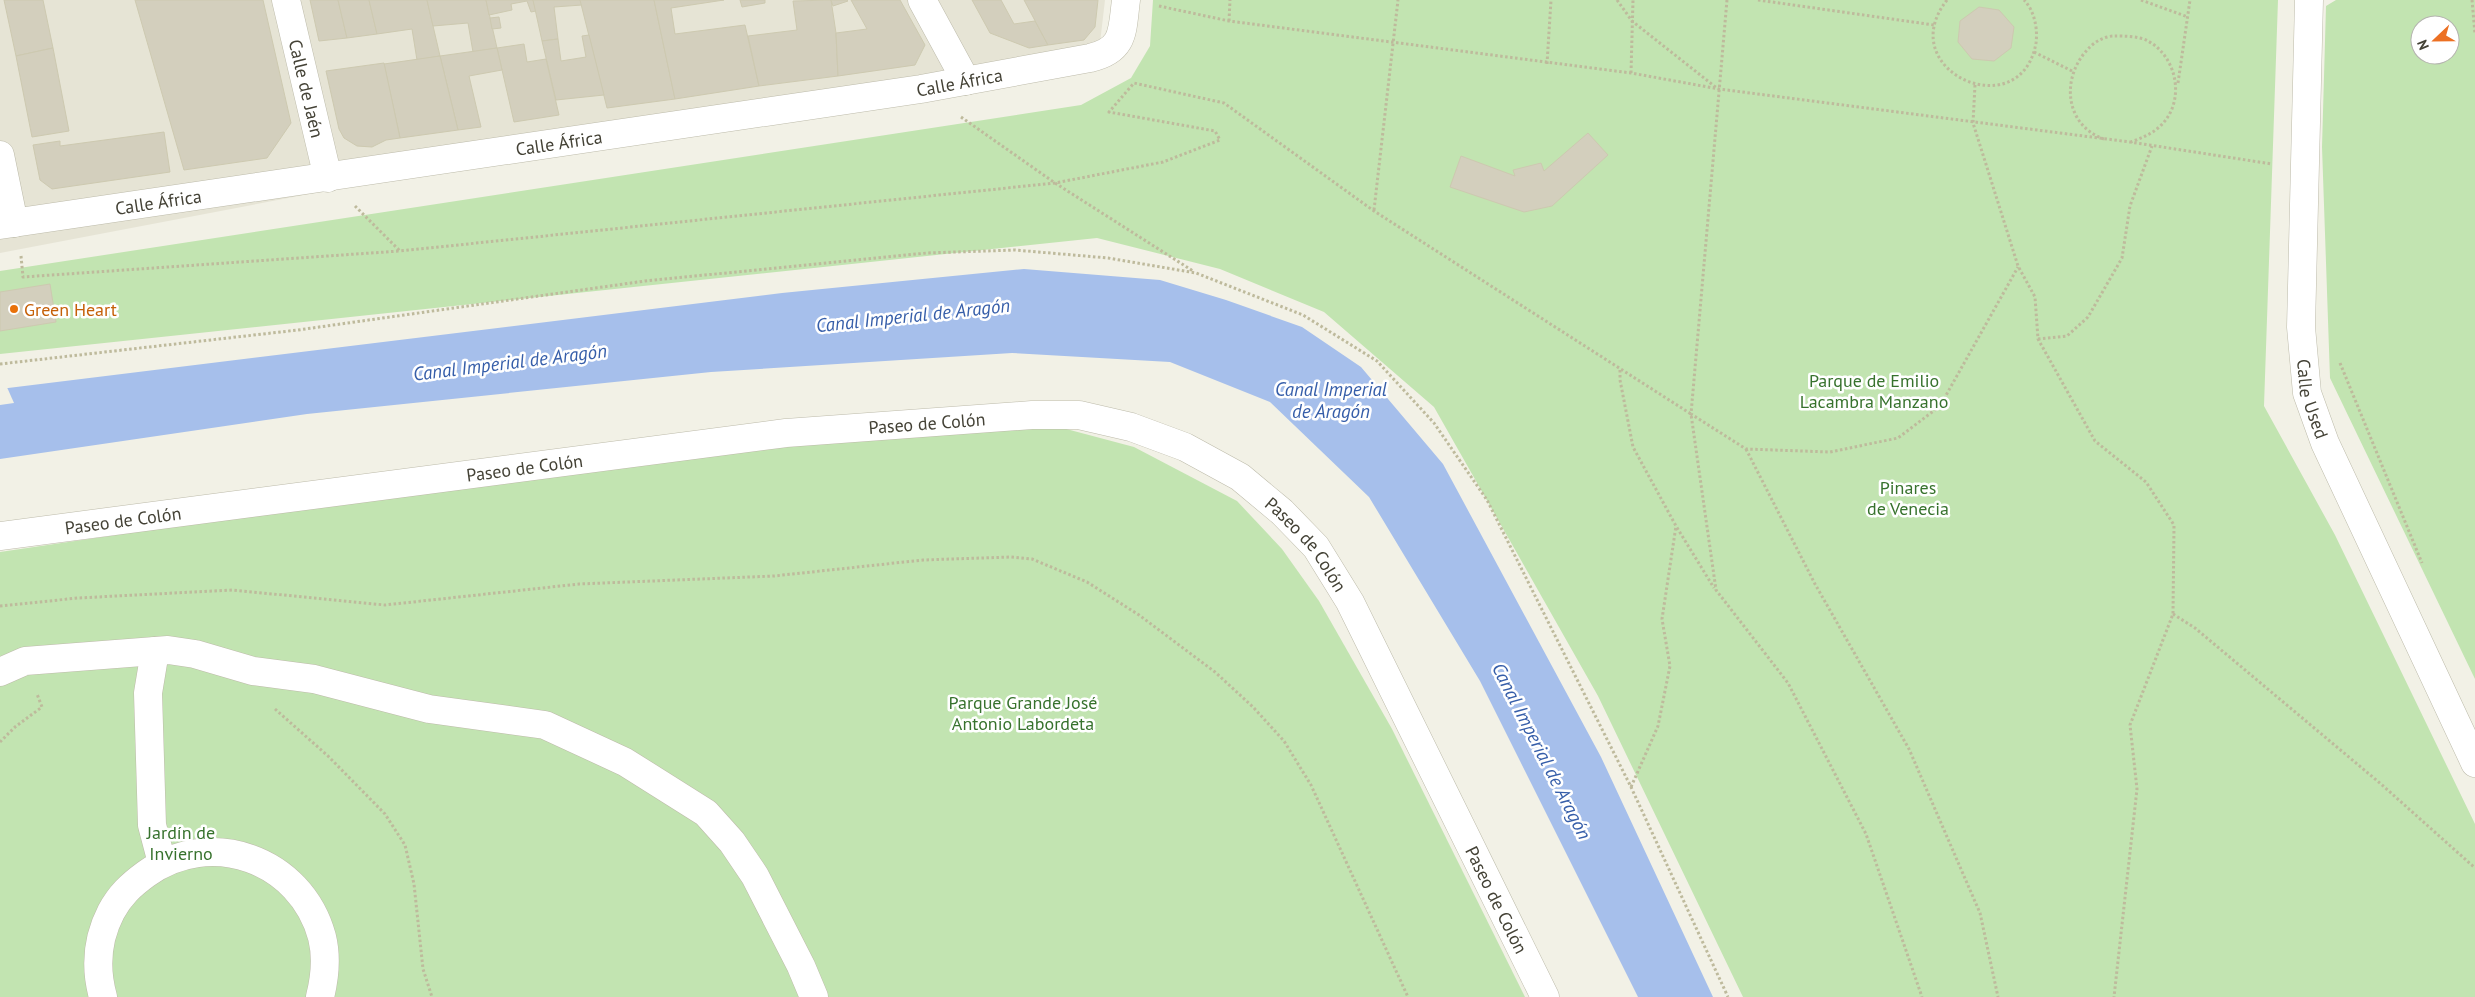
<svg xmlns="http://www.w3.org/2000/svg" width="2475" height="997" viewBox="0 0 2475 997" font-family="'PT Sans',sans-serif">
  <style>
    .residential { fill: #e6e4d5 }
    .green { fill: #c2e4b1; fill-rule: evenodd }
    .water { fill: #a6bfeb }
    .pier { fill: #f2f1e6 }
    .building { fill: #d3cfbd; stroke: #cdc9b0 }
    .lines { fill: none; stroke-linecap: round; stroke-linejoin: round }
    .street-casing { stroke: #bdbbaa; stroke-width: 29 }
    .path { stroke: #beba9c; stroke-width: 3; stroke-dasharray: 2.5 2.5; stroke-linecap: butt }
    .street { stroke: #fff; stroke-width: 28 }
    .food-dot { fill: #e8710a; stroke: #fff; stroke-width: 2 }
    .labels { text-anchor: middle; dominant-baseline: central; stroke-width: 5; stroke-linejoin: round; paint-order: stroke }
    .street-label { font-size: 18px; fill: #444236; stroke: #fff }
    .food-label { font-size: 18px; fill: #c56008; stroke: #fff; text-anchor: start }
    .park-label { font-size: 18px; fill: #37722d; stroke: #fff }
    .water-label { font-size: 19px; font-style: italic; fill: #365ea9; stroke: #fff }
  </style>
  <rect width="100%" height="100%" fill="#f2f1e6"/>
  <!-- residential -->
  <polygon class="residential" points="0,0 1105,0 1100,43 0,253"/>
  <!-- green -->
  <g class="green">
    <polygon points="1153,0 2278,0 2264,406 2335,535 2475,824 2475,997 1743,997 1598,696 1434,407 1324,312 1220,269 1097,238 0,354 0,271 1081,105 1131,78 1150,46"/>
    <path d="M2336 0H2475V679L2330 378 2322 147 2326 6ZM2420 25H2450V55H2420Z"/>
    <polygon points="1055,426 1134,447 1237,501 1282,549 1319,601 1392,729 1525,997 0,997 0,552 778,438"/>
  </g>
  <!-- water -->
  <polygon class="water" points="1024,269 1160,280 1226,300 1302,327 1361,367 1443,464 1601,757 1713,997 1638,997 1480,681 1369,497 1270,402 1170,362 1012,353 711,372 307,414 0,459 0,389 782,293"/>
  <!-- pier -->
  <polygon class="pier" points="6,385 14,403 0,405 0,386"/>
  <!-- building -->
  <g class="building">
    <polygon points="4,0 43,0 53,48 16,56"/>
    <polygon points="135,0 263,0 291,123 267,158 184,170"/>
    <polygon points="310,0 338,0 347,38 319,41"/>
    <polygon points="338,0 369,0 377,34 347,38"/>
    <polygon points="369,0 427,0 440,56 417,60 412,29 377,34"/>
    <polygon points="427,0 486,0 497,48 473,52 468,23 433,26"/>
    <polygon points="486,0 533,0 536,11 531,12 527,1 511,4 512,10 489,15"/>
    <polygon points="533,0 580,0 582,5 554,7 558,39 542,41"/>
    <polygon points="580,0 654,0 675,99 607,108"/>
    <polygon points="654,0 724,0 671,8 675,34 745,25 759,86 675,99"/>
    <polygon points="740,0 765,0 765,3 742,7"/>
    <polygon points="831,0 836,33 838,76 759,86 748,36 797,30 793,1"/>
    <polygon points="831,0 847,0 848,1 833,6"/>
    <polygon points="851,0 900,0 925,45 915,65 838,76 836,33 867,29"/>
    <polygon points="972,0 1001,0 1014,24 1035,21 1048,45 1029,48 990,33"/>
    <polygon points="1024,0 1098,0 1095,27 1084,40 1048,45"/>
    <polygon points="1979,7 1999,10 2014,27 2011,48 1994,61 1972,59 1958,42 1960,21"/>
    <polygon points="499,17 501,28 492,29 490,18"/>
    <polygon points="589,35 604,95 556,100 542,41 558,39 561,61 586,57 582,36"/>
    <polygon points="524,44 527,62 546,59 559,115 514,122 497,48"/>
    <polygon points="53,48 69,131 32,137 16,56"/>
    <polygon points="497,48 502,70 469,76 481,127 458,130 440,56"/>
    <polygon points="440,56 458,130 400,138 384,64"/>
    <polygon points="384,63 400,138 386,140 372,147 357,146 344,138 339,129 326,71"/>
    <polygon points="164,132 170,172 52,189 40,180 33,145 60,141 60,146"/>
    <polygon points="1588,133 1608,155 1552,206 1524,212 1450,187 1461,156 1515,176 1513,170 1541,163 1544,171"/>
    <polygon points="50,284 56,322 0,331 0,292"/>
  </g>
  <g class="lines">
    <defs>
      <g id="street">
        <path id="s1" d="M286 0 328 178"/>
        <polyline points="922,0 966,81"/>
        <path id="s2" d="M2309 0 2301 327 2307 393 2325 443 2475 763"/>
        <polyline points="0,155 14,223"/>
        <path id="s3" d="M0 225 921 89 1090 58C1125 50 1122 31 1126 0"/>
        <path id="s4" d="M0 536 786 433 1032 415H1079L1131 427 1185 447 1240 477 1282 512 1316 547 1350 602 1545 997"/>
        <polyline points="155,651 148,693 152,825 162,863"/>
        <polyline points="0,672 25,661 168,650 195,654 253,671 314,679 429,709 545,725 625,762 706,813 732,842 755,876 801,966 814,997"/>
        <path d="M103 997C95 968 97 939 111 912 120 895 131 885 146 874 210 827 301 859 322 937 327 957 325 977 320 997"/>
      </g>
    </defs>
    <!-- street casing -->
    <use href="#street" class="street-casing"/>
    <!-- path -->
    <g class="path">
      <polyline points="1617,0 1632,21 1718,89"/>
      <polyline points="1727,0 1691,414 1746,449 1830,452 1898,438 1940,406 2018,267"/>
      <polyline points="1758,0 1934,25"/>
      <path d="M1947 0C1891 71 2021 128 2036 43 2038 28 2034 10 2024 0"/>
      <polyline points="2141,0 2188,17"/>
      <polyline points="2472,0 2475,34"/>
      <polyline points="1159,6 1229,21 1631,73 1719,89 2130,142 2272,164"/>
      <polyline points="1229,21 1230,0"/>
      <polyline points="2034,52 2072,71"/>
      <polyline points="1547,64 1551,0"/>
      <polyline points="1631,73 1633,0"/>
      <polyline points="2178,83 2190,0"/>
      <polyline points="1975,85 1973,123 2018,266 2035,297 2038,339 2095,441 2146,482 2174,525 2173,614 2130,725 2137,789 2114,997"/>
      <polyline points="961,117 1055,183 1193,271"/>
      <path d="M2104 139C2064 125 2061 77 2088 49 2094 42 2105 36 2114 36 2124 36 2139 36 2148 41 2179 58 2186 105 2158 128 2150 135 2141 138 2131 142"/>
      <polyline points="355,206 400,251 1055,183 1163,162 1220,140 1215,131 1109,112 1134,83 1224,103 1374,211 1691,414 1716,590 1788,683 1866,834 1922,997"/>
      <polyline points="1374,210 1398,0"/>
      <polyline points="21,256 23,277 400,251"/>
      <polyline points="2038,339 2067,336 2088,317 2122,258 2130,206 2152,146"/>
      <polyline points="2340,363 2422,563"/>
      <polyline points="0,364 298,330 645,281 927,253 1015,250 1108,258 1196,273 1303,315 1377,361 1434,423 1487,500 1631,787 1728,997"/>
      <polyline points="1620,370 1620,380 1633,447 1676,526 1714,588"/>
      <polyline points="1746,449 1815,584 1909,749 1980,913 1998,997"/>
      <polyline points="0,606 78,598 232,590 385,605 579,584 774,576 923,560 1011,557 1032,559 1087,582 1139,615 1215,672 1253,707 1284,741 1311,785 1408,997"/>
      <polyline points="2173,614 2195,628 2381,784 2475,868"/>
      <polyline points="275,709 328,756 385,814 405,845 414,884 423,969 432,997"/>
      <polyline points="0,742 15,727 42,707 37,694"/>
      <polyline points="1631,787 1658,726 1670,666 1662,619 1676,526"/>
    </g>
    <!-- street -->
    <use href="#street" class="street"/>
  </g>
  <!-- markers -->
  <circle class="food-dot" cx="14" cy="309" r="5"/>
  <g class="labels">
    <!-- street labels -->
    <g class="street-label">
      <text stroke="none"><textPath href="#s3" startOffset="970">Calle África</textPath></text>
      <text stroke="none"><textPath href="#s1" startOffset="91">Calle de Jaén</textPath></text>
      <text stroke="none"><textPath href="#s3" startOffset="565">Calle África</textPath></text>
      <text stroke="none"><textPath href="#s3" startOffset="160">Calle África</textPath></text>
      <text stroke="none"><textPath href="#s2" startOffset="400">Calle Used</textPath></text>
      <text stroke="none"><textPath href="#s4" startOffset="934">Paseo de Colón</textPath></text>
      <text stroke="none"><textPath href="#s4" startOffset="529">Paseo de Colón</textPath></text>
      <text stroke="none"><textPath href="#s4" startOffset="124">Paseo de Colón</textPath></text>
      <text stroke="none"><textPath href="#s4" startOffset="1355">Paseo de Colón</textPath></text>
      <text stroke="none"><textPath href="#s4" startOffset="1760">Paseo de Colón</textPath></text>
    </g>
    <!-- food labels -->
    <g class="food-label">
      <text x="24" y="309">Green Heart</text>
    </g>
    <!-- park labels -->
    <g class="park-label">
      <text x="1874" y="380">Parque de Emilio<tspan x="1874" dy="21">Lacambra Manzano</tspan></text>
      <text x="1908" y="487">Pinares<tspan x="1908" dy="21">de Venecia</tspan></text>
      <text x="1023" y="702">Parque Grande José<tspan x="1023" dy="21">Antonio Labordeta</tspan></text>
      <text x="181" y="832">Jardín de<tspan x="181" dy="21">Invierno</tspan></text>
    </g>
    <!-- water labels -->
    <g class="water-label">
      <text transform="translate(913 315) rotate(-6)">Canal Imperial de Aragón</text>
      <text transform="translate(510 362) rotate(-7)">Canal Imperial de Aragón</text>
      <text x="1331" y="389">Canal Imperial<tspan x="1331" dy="22">de Aragón</tspan></text>
      <text transform="translate(1542 751) rotate(63)">Canal Imperial de Aragón</text>
    </g>
  </g>
  <!-- north arrow -->
  <g transform="translate(2435 40) rotate(248)"><circle r="24" fill="#ffffff" stroke="#b4b3af"/>
  <path d="M0-4L9 19L0 12L-9 19Z" fill="#ec7023"/>
  <text y="-8" font-size="14" font-weight="bold" text-anchor="middle" fill="#444236">N</text>
  </g>
</svg>
